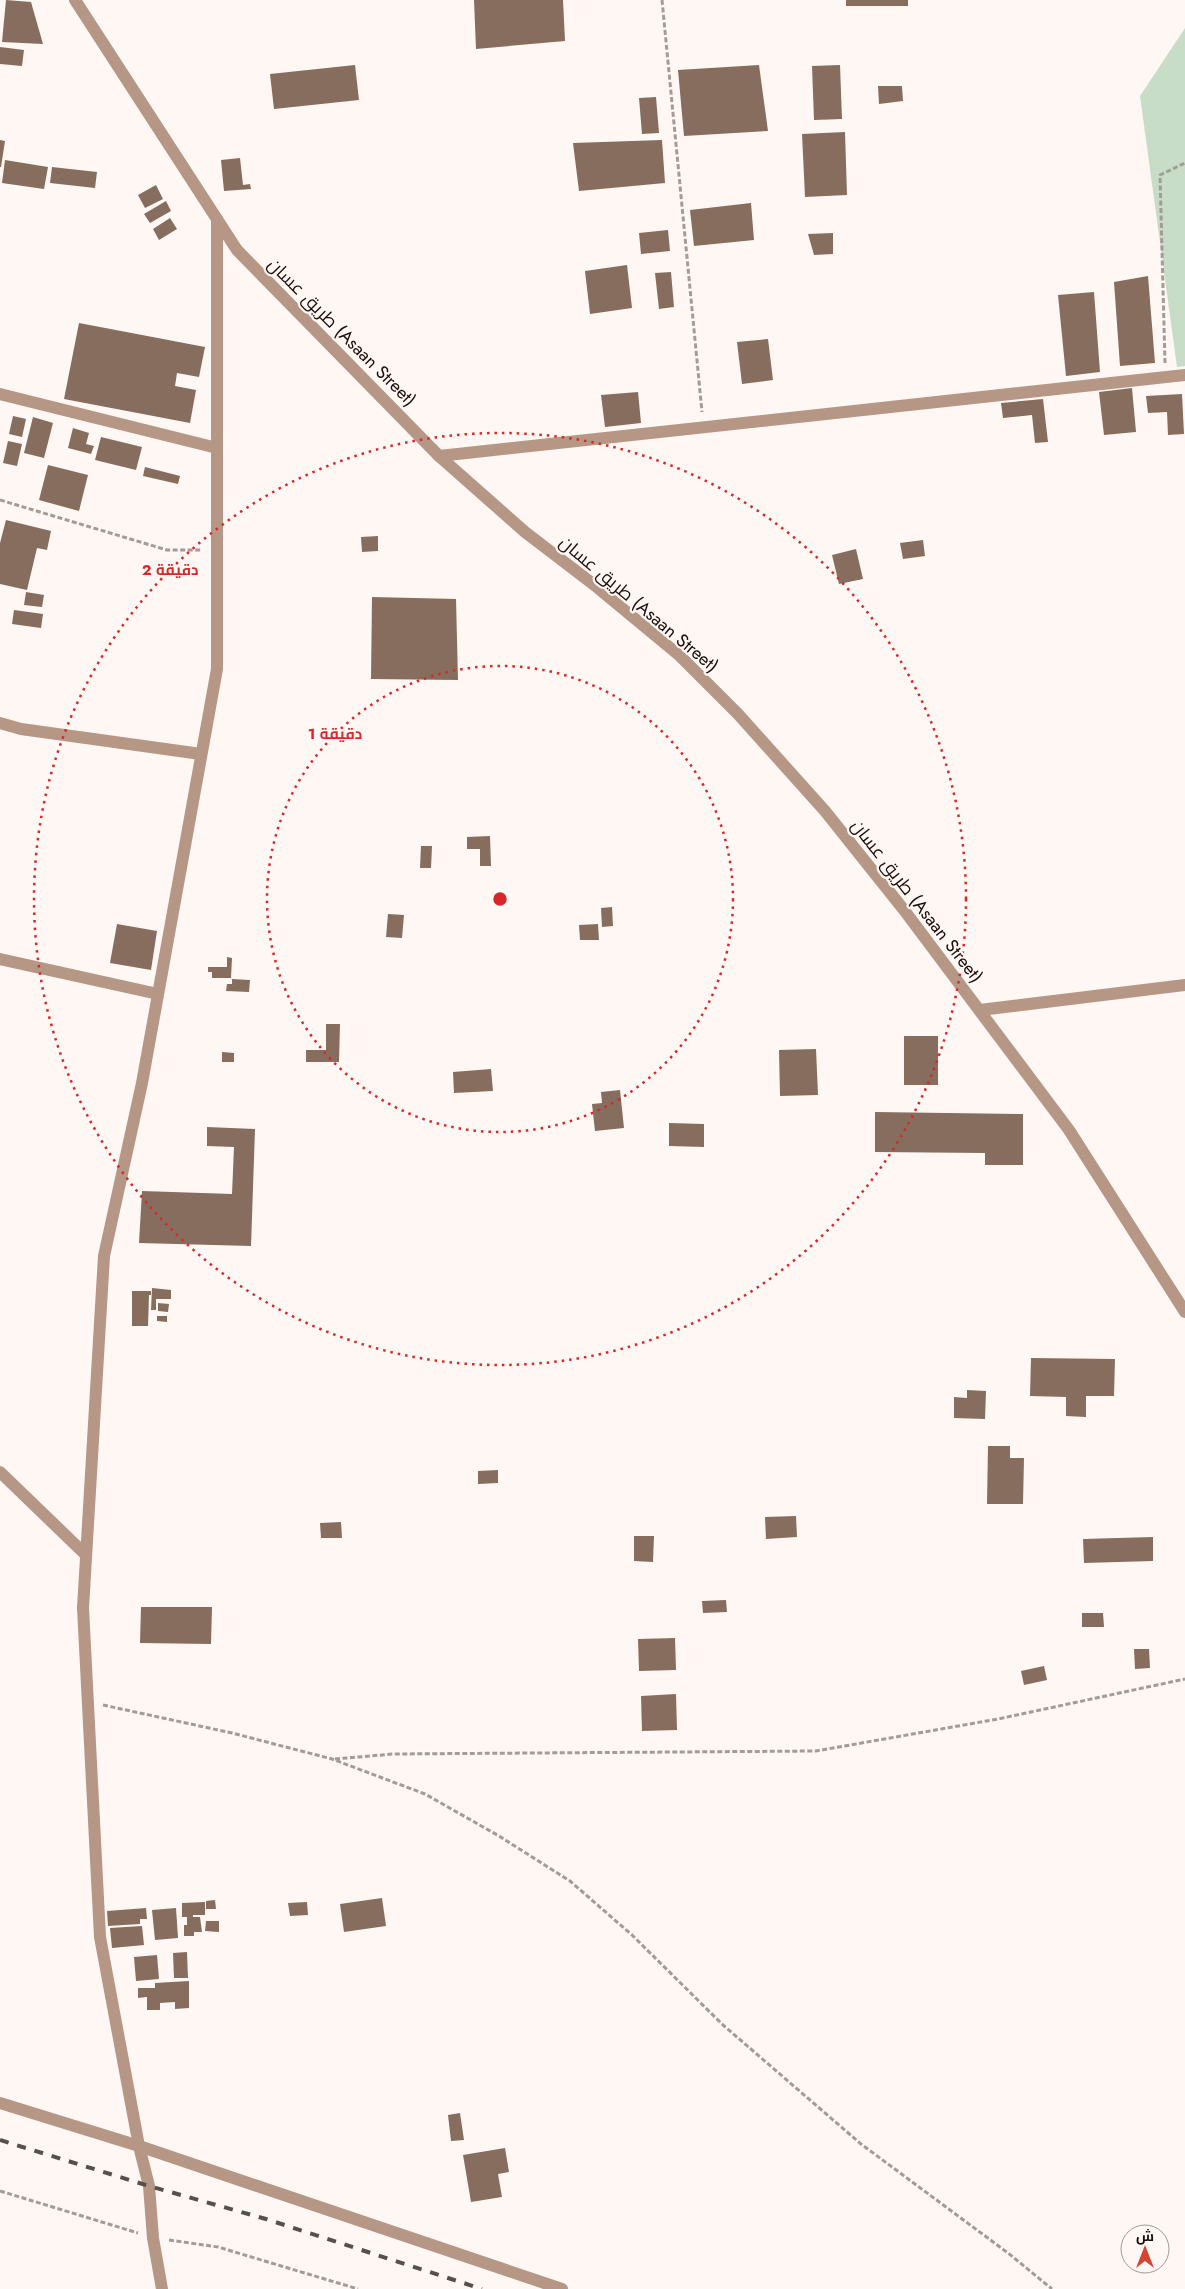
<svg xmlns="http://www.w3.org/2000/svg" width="1185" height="2289" viewBox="0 0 1185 2289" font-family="Jost,Cairo,sans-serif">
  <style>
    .green { fill: #c7ddc8 }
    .building { fill: #876d5d }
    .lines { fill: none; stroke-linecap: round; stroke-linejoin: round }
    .path { stroke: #a49b97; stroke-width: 3; stroke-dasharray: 5 2.5; stroke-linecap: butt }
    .minor { stroke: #b69685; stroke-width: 12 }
    .rail { stroke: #594f4a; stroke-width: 4; stroke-dasharray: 9 9; stroke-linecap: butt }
    .ring { fill: none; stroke: #d62828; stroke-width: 2.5; stroke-dasharray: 2.5 5 }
    .labels { text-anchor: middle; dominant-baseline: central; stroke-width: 4.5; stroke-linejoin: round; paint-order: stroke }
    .street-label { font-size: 18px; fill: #1a0e09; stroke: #fef7f4 }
    .centre { fill: #d62828; stroke: #fef7f4; stroke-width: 2.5 }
    .ring-label { font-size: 15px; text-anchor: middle; font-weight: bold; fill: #d62828; stroke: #fef7f4; stroke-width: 4.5; stroke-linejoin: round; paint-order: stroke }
  </style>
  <rect width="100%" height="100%" fill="#fef7f4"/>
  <!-- green -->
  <polygon class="green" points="1185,28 1185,366 1177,367 1140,96"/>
  <!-- building -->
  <g class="building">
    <polygon points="6,0 31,2 43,44 2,42"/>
    <polygon points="474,0 563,0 565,41 476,49"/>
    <rect x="846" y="0" width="62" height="6"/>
    <polygon points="0,47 24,50 22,66 0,64"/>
    <polygon points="355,65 359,100 274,109 270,74"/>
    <polygon points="759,65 768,131 684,136 678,70"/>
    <polygon points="840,65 842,119 814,120 812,66"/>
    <polygon points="878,86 902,86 903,101 879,104"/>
    <polygon points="656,97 659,133 642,134 639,98"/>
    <polygon points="845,132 847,195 805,197 802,134"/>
    <polygon points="0,140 5,141 1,167 0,167"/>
    <polygon points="662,140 665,183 579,191 573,143"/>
    <polygon points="240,158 243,185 250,184 251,189 224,191 221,160"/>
    <polygon points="5,160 48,167 44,189 2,183"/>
    <polygon points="52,167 97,172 95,188 50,183"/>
    <polygon points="156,185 163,199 145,208 138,195"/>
    <polygon points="166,201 171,211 150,223 144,214"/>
    <polygon points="751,203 754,240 694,246 690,210"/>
    <polygon points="170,218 177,229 159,240 153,229"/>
    <polygon points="668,230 670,251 641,254 639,233"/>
    <polygon points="833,233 833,254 814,255 808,234"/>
    <polygon points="627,265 632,308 590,314 585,271"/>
    <polygon points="671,272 674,307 659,309 655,273"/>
    <polygon points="1148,276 1155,363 1120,366 1114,282"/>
    <polygon points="1094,292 1100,372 1066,376 1058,295"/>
    <polygon points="79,323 205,347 199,377 177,373 175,386 196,390 190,423 64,399"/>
    <polygon points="768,339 773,380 742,384 737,342"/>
    <polygon points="1132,388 1136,432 1104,435 1099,392"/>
    <polygon points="638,392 641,423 605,427 601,395"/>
    <polygon points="1182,394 1184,434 1168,435 1167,412 1148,413 1146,396"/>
    <polygon points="1043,399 1048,442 1035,443 1032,415 1003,418 1001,403"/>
    <polygon points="13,416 26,419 22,437 9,434"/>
    <polygon points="33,417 53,423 44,458 24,453"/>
    <polygon points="73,428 89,433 86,444 94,446 91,454 68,448"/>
    <polygon points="101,437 142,447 136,470 95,460"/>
    <polygon points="8,441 22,444 17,466 3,463"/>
    <polygon points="48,465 88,475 79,511 39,500"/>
    <polygon points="145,467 180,476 178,484 143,476"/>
    <polygon points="6,520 51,531 47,550 37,548 27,590 0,584 0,543"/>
    <polygon points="378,536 378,551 362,552 361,537"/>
    <polygon points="923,540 925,556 903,559 900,543"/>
    <polygon points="856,549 863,579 839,584 832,555"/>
    <polygon points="26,592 44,595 42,607 24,605"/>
    <polygon points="372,597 456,599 458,680 371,679"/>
    <polygon points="14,610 43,614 41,628 12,624"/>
    <polygon points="490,836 491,866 480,866 480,849 467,849 467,837"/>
    <polygon points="421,846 432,846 431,868 420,868"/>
    <polygon points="612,907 613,926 602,927 601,908"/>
    <polygon points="388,914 404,915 402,938 386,937"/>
    <polygon points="117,924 157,931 151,970 110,963"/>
    <polygon points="598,924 599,940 580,940 579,925"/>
    <polygon points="227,957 232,958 231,978 212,978 212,972 208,972 208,967 227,967"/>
    <polygon points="232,979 250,980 249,992 226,991 227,984 232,984"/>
    <polygon points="326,1024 340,1024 339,1062 306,1062 306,1050 326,1050"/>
    <rect x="904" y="1036" width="34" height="49"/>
    <polygon points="816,1049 818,1095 780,1096 779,1050"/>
    <polygon points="222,1052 234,1053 234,1062 222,1062"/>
    <polygon points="491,1069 493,1091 454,1093 453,1072"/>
    <polygon points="620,1090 624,1128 595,1131 592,1104 602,1103 601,1092"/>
    <polygon points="875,1112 1023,1114 1023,1165 985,1165 985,1153 875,1152"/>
    <polygon points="669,1123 704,1124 704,1147 669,1146"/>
    <polygon points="207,1127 255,1129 251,1246 139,1243 142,1191 232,1194 234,1147 207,1146"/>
    <polygon points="152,1288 171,1290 171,1299 156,1299 156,1310 151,1310"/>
    <polygon points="132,1291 151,1291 151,1295 149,1295 148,1326 132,1326"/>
    <polygon points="158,1303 169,1304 168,1312 158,1311"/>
    <polygon points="157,1316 167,1316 167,1322 157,1321"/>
    <polygon points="1031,1358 1115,1359 1114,1396 1086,1396 1086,1417 1066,1416 1066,1397 1030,1396"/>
    <polygon points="967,1390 986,1391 985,1419 954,1418 954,1397 967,1398"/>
    <polygon points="988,1446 1010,1446 1010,1458 1024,1458 1023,1504 987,1504"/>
    <polygon points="498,1470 498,1483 478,1484 478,1471"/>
    <polygon points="796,1516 797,1537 766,1539 765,1517"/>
    <polygon points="341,1522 342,1538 321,1538 320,1523"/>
    <polygon points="634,1536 654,1536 653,1562 634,1561"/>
    <polygon points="1153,1537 1153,1561 1084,1563 1083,1539"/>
    <polygon points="726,1600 727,1612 703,1613 702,1601"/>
    <polygon points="141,1607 212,1607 211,1644 140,1643"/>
    <polygon points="1082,1613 1103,1613 1104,1627 1082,1627"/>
    <polygon points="675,1638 676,1670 639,1671 638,1639"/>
    <polygon points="1134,1649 1149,1649 1150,1668 1135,1669"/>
    <polygon points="1044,1666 1047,1680 1024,1685 1021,1671"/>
    <polygon points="676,1694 677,1730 642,1731 641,1696"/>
    <polygon points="382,1898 386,1926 344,1932 340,1904"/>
    <polygon points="215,1900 216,1909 206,1909 206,1901"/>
    <polygon points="205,1902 205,1915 193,1915 193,1917 200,1917 202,1932 194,1932 194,1936 184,1936 184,1925 187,1925 187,1917 182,1917 182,1903"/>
    <polygon points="307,1902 308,1915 290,1916 288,1903"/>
    <polygon points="146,1908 147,1919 140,1919 140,1924 108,1926 107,1911"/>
    <polygon points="176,1908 178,1938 155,1940 152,1910"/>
    <polygon points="206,1921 219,1921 219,1932 205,1931"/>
    <polygon points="142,1926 144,1945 112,1948 110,1928"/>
    <polygon points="187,1952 188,1978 174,1978 173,1953"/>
    <polygon points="157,1955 159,1979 136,1981 134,1957"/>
    <polygon points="189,1981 189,2008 175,2009 175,2002 160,2003 160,2010 147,2010 147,1997 138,1998 138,1988 155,1988 155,1983"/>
    <polygon points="460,2113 464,2140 451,2141 448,2115"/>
    <polygon points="505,2148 509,2172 498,2174 502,2197 471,2202 463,2155"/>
  </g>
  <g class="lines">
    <!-- path -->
    <g class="path">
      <polyline points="662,0 702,412"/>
      <polyline points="1165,363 1160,175 1185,163"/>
      <polyline points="0,500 167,550 202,550"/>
      <polyline points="103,1705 232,1733 332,1759 425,1794 499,1836 570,1881 632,1935 723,2025 861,2144 1008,2253 1052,2289"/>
      <polyline points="335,1759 393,1754 816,1751 998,1719 1185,1679"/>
      <polyline points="0,2191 138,2233"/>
      <polyline points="169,2240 218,2247 358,2289"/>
    </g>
    <!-- minor -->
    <g class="minor">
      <polyline points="75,0 237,250 439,456 525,532 593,584 680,656 738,714 825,811 904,910 1069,1130 1185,1312"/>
      <polyline points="0,394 217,448"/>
      <polyline points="439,456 1185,375"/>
      <polyline points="0,723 21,729 201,754"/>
      <polyline points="0,959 158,994"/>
      <polyline points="980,1010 1185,985"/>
      <polyline points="0,1472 86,1555"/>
      <polyline points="0,2103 139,2146 562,2289"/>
      <polyline points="162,2289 153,2238 149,2186 139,2146 100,1937 83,1608 104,1256 142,1083 217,669 217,219"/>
    </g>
    <!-- rail -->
    <polyline class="rail" points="0,2140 149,2186 266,2219 482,2289"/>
  </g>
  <!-- distance rings -->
  <g class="ring">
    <circle cx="500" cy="899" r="233"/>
    <circle cx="500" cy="899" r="466"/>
  </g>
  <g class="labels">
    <!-- street labels -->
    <g class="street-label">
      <text transform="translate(342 332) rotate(45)">طريق عسان (Asaan Street)</text>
      <text transform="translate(639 604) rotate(40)">طريق عسان (Asaan Street)</text>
      <text transform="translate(917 901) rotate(52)">طريق عسان (Asaan Street)</text>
    </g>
  </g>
  <circle cx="500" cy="899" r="8" class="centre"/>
  <g class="ring-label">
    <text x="170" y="575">2 دقيقة</text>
    <text x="335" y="739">1 دقيقة</text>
  </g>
  <!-- north arrow -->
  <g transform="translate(1145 2249)"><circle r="24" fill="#fef7f4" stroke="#a39a96"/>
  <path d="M0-4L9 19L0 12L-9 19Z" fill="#d34633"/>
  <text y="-8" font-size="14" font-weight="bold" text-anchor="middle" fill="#1a0e09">ش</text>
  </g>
</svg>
